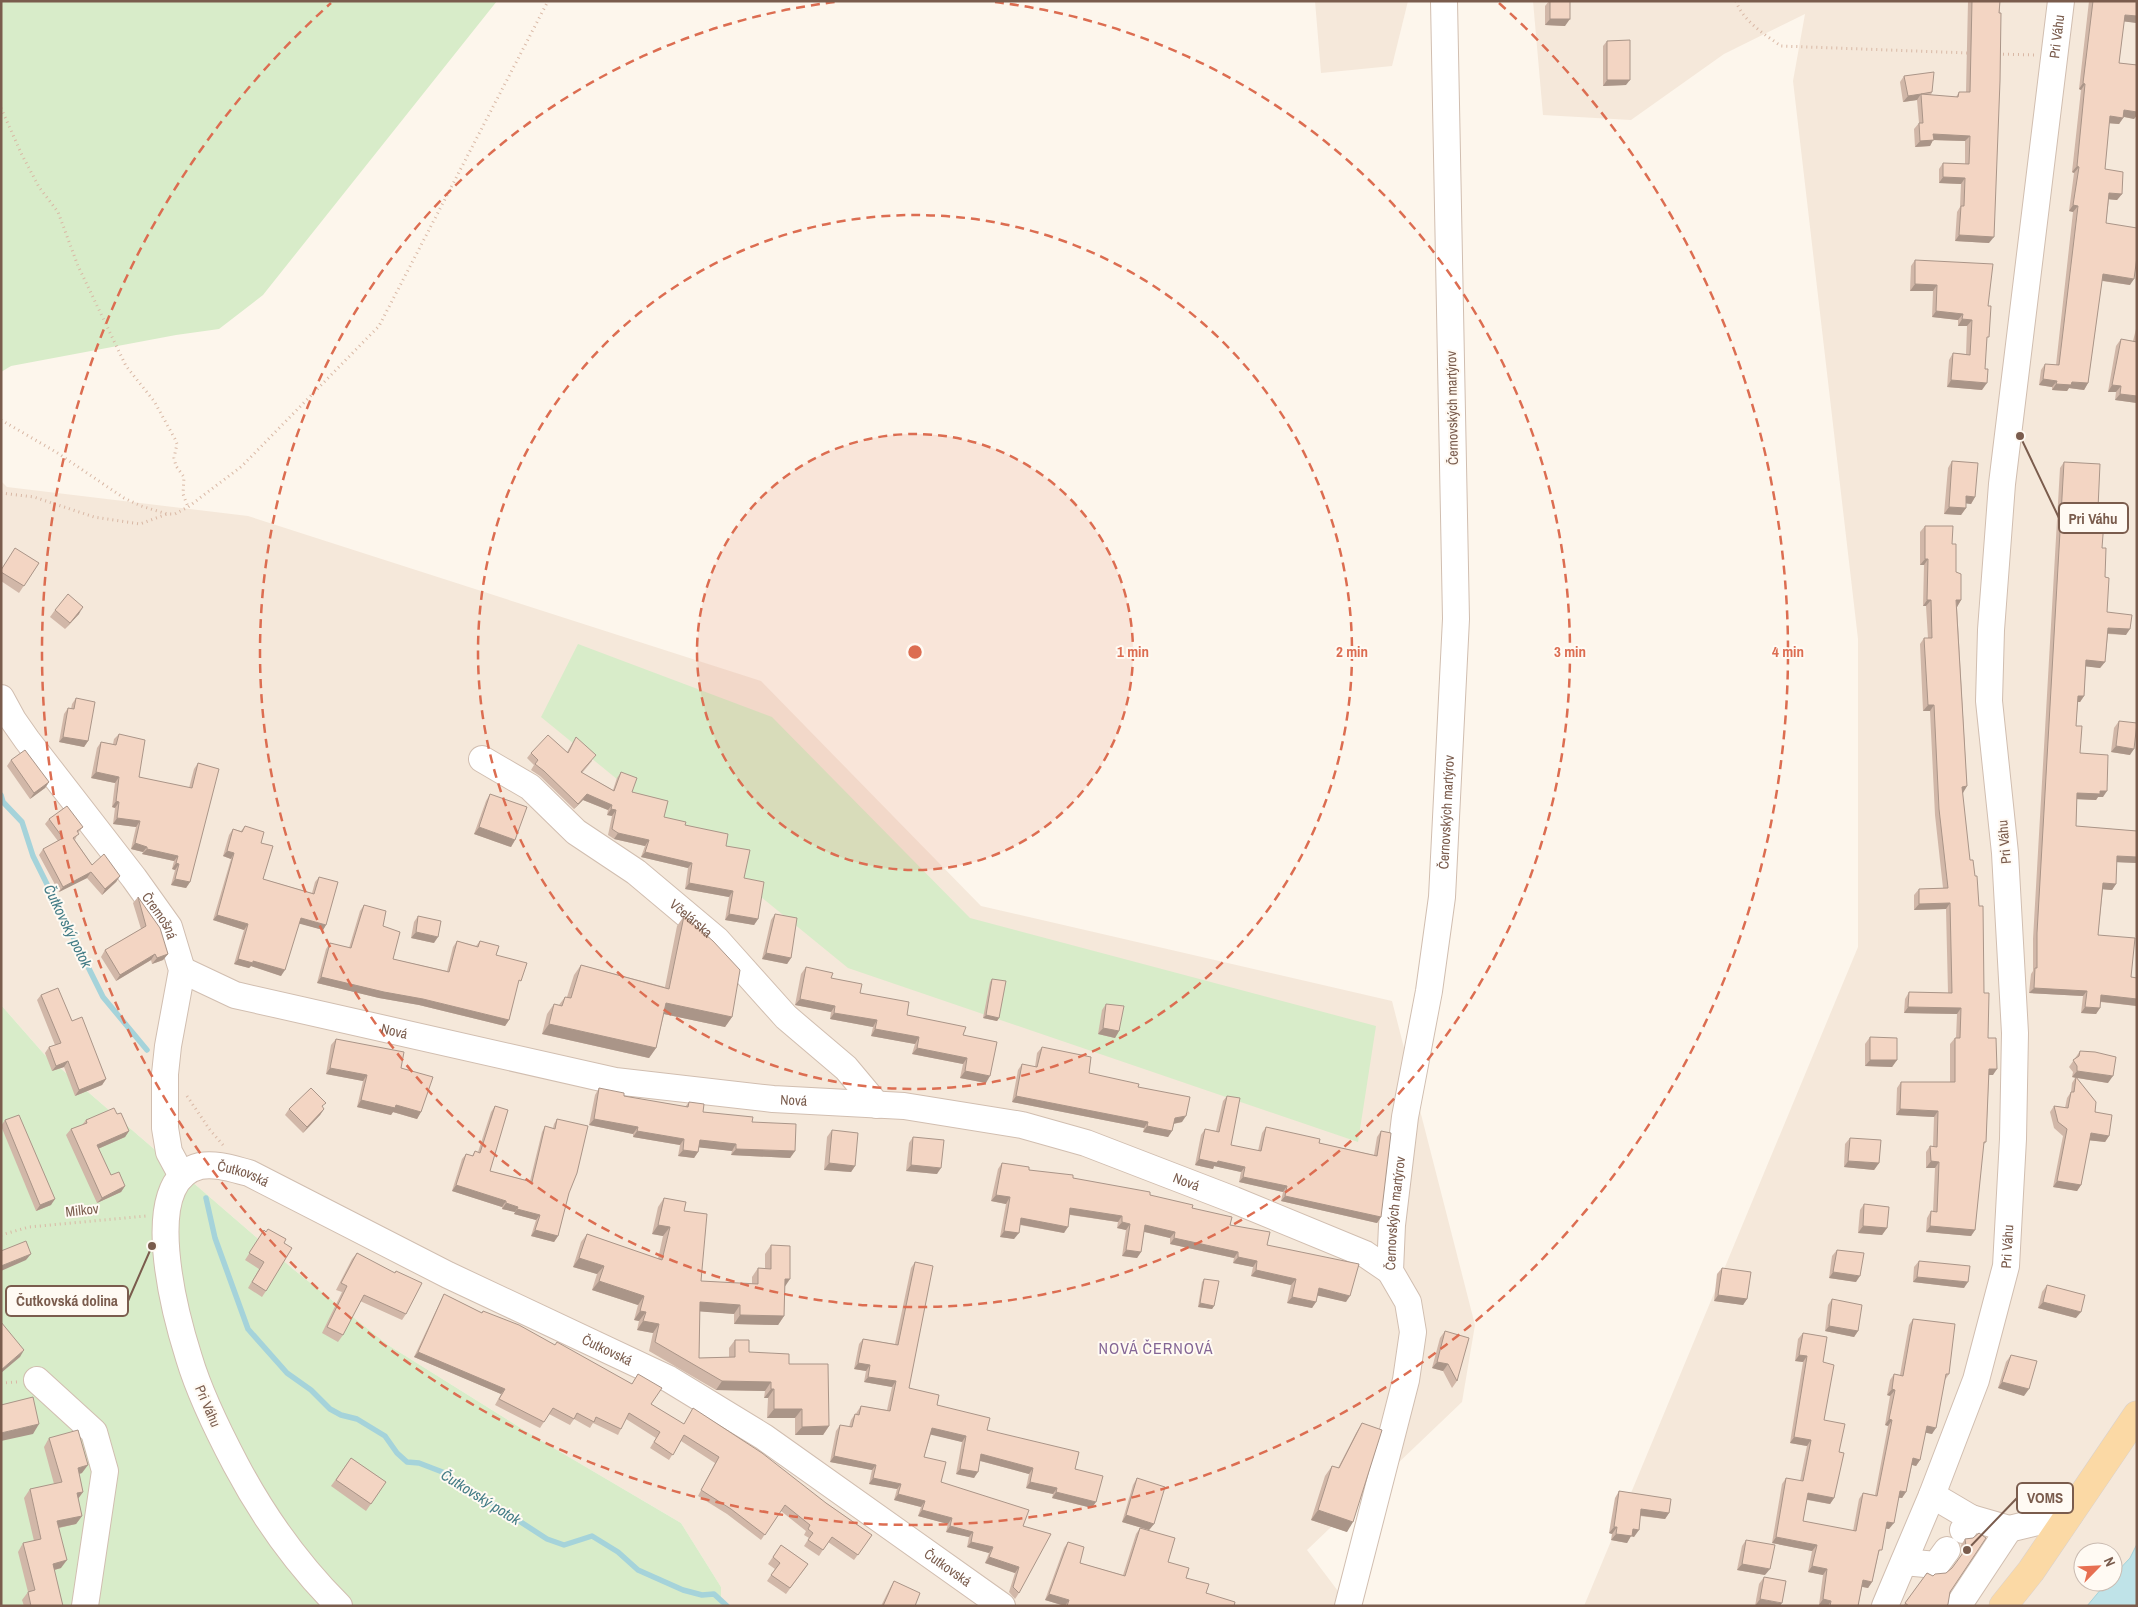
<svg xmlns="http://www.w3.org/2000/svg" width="2138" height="1607" viewBox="0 0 2138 1607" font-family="'Archivo Narrow',sans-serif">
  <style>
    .residential { fill: #f5e8da; fill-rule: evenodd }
    .green { fill: #d8ecc9 }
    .water { fill: #bfe3e8; stroke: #a5d3da }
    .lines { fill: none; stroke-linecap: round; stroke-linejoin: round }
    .stream { stroke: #a5d3da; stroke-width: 5.5 }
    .minor-casing { stroke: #d1beb0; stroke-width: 28 }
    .major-casing { stroke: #dad1cd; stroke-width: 29 }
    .path { stroke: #d9b8a5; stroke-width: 3; stroke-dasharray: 1 4; stroke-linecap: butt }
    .minor { stroke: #fff; stroke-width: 26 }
    .major { stroke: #fbd9a5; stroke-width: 28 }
    .wall { fill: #d1b7a8 }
    .shaded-wall { fill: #aa9588 }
    .building { fill: #f3d5c3; stroke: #aa9588 }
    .ring { fill: none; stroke: #dc6d51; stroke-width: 2.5; stroke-dasharray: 9 6 }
    .labels { text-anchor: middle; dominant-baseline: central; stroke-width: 4; stroke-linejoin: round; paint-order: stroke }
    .street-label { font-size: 14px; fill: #7a5c4d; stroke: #fffaf3 }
    .water-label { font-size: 15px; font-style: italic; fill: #437c86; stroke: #fffaf3 }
    .quarter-label { font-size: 16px; letter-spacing: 1px; fill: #846695; stroke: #fffaf3 }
    .centre { fill: #dc6d51; stroke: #fffaf3; stroke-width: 2.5 }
    .ring-label { font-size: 15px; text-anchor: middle; font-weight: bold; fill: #dc6d51; stroke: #fffaf3; stroke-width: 4; stroke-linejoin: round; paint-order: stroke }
    .leader { fill: none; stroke: #7a5c4d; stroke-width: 2 }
    .callout-dot { fill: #7a5c4d; stroke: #fffaf3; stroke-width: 2 }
    .callout { fill: #fffaf3; stroke: #7a5c4d; stroke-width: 2 }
    .callout-label { font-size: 15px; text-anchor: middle; font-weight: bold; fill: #7a5c4d }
  </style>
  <rect width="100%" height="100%" fill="#fdf6ec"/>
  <!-- residential -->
  <g class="residential">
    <polygon points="1315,1 1408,1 1392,66 1321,73"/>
    <path d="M1533 1H2137V1606H1584L1858 947V639L1793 81 1805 14 1724 54 1631 120 1543 115ZM2083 1552H2113V1582H2083Z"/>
    <polygon points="1,481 7,487 248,516 761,681 981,906 1392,1001 1475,1325 1462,1402 1307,1550 1341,1595 1357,1606 721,1606 721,1587 681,1523 535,1437 388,1345 293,1269 44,1054 1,1005"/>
  </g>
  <!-- green -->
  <g class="green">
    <polygon points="1,1 497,1 263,295 219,329 176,335 11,366 1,372"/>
    <polygon points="578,644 772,717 970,918 1376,1026 1358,1142 848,968 541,717"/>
    <polygon points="1,1005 44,1054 293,1269 388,1345 535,1437 681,1523 721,1587 721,1606 1,1606"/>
  </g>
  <!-- water -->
  <polygon class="water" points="2137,1544 2137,1606 2087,1606 2107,1582 2113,1582 2113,1576 2130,1558"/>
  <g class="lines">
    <!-- stream -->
    <g class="stream">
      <polyline points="1,795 3,802 22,822 33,856 103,997 147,1050"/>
      <polyline points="206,1198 215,1238 248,1329 287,1373 311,1390 330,1409 341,1415 357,1419 385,1436 397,1453 407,1462 419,1463 445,1473 547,1539 564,1545 592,1536 618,1552 638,1570 683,1590 702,1595 714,1594 727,1606"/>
    </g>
    <defs>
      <g id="minor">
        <path id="s1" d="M1 698 13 720 27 740 134 878 169 927 182 970 168 1046 165 1074V1128L169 1152 182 1176"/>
        <path id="s2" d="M482 759 530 787 576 832 636 872 717 940 786 1017 846 1068 877 1105"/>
        <path id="s3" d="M182 970 235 995 615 1081 773 1099 904 1106 1022 1125 1086 1143 1234 1200 1365 1254 1390 1271"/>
        <polyline points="37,1380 94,1432 105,1471 85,1606"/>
        <polyline points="1932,1495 1971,1518"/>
        <polyline points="1963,1530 1971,1518 2009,1529 2070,1514"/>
        <polyline points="1904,1562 1936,1565 1947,1550"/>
        <path id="s4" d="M339 1606C298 1565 263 1516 236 1465 218 1431 200 1395 189 1358 176 1317 138 1180 200 1166 216 1163 233 1169 249 1173L448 1275 669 1379 764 1437 1002 1606"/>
        <path id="s5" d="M1348 1606 1406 1380 1413 1332 1408 1302 1390 1271 1392 1225 1405 1117 1429 991 1442 897 1456 619 1444 1"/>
        <path id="s6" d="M1885 1606 1932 1495 1976 1380 2006 1266 2013 1139 2015 1033 2005 853 1989 701 1991 630 2002 484 2061 1"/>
        <polyline points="1958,1606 2009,1529"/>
      </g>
      <polyline id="major" points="2003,1606 2031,1571 2137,1415"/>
    </defs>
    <!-- minor casing -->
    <use href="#minor" class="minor-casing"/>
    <!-- major casing -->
    <use href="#major" class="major-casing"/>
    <!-- path -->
    <g class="path">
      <path d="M1736 1C1743 21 1764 34 1781 46L1969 53"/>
      <polyline points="1998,54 2034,55"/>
      <polyline points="1,108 21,153 39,187 58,212 78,266 126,366 154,401 175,439 177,444 174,458 176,466 184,477 183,494 188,507"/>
      <polyline points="1,420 56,452 124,498 141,506 167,514"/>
      <polyline points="1,493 34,497 94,517 140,524 167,514 175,514 188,507 242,466 379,326 548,1"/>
      <polyline points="187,1096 210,1130 223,1145"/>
      <polyline points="1,1235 29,1227 146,1216"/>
      <polyline points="1,1383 17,1382"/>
    </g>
    <!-- minor -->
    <use href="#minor" class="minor"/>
    <!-- major -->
    <use href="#major" class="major"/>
  </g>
  <!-- wall -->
  <g class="wall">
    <polygon points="1549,1 1570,1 1565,26 1545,25 1545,6"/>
    <polygon points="1968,1 2000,1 1989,243 1955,241 1957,212 1960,207 1961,184 1939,183 1939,169 1943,163 1965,164 1965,141 1933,140 1930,146 1915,147 1914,129 1919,123 1917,100 1903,102 1900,82 1904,76 1932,92 1931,95 1956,97 1959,92 1966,92"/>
    <polygon points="2089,1 2137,1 2137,23 2124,21 2119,63 2137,65 2137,115 2134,119 2124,117 2119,124 2109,123 2105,169 2122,194 2117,200 2109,199 2106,223 2130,285 2102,281 2088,383 2084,390 2069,388 2067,391 2052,390 2052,387 2039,385 2041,370 2045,364 2056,365 2073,212 2069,211 2074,173 2072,172 2081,90 2079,89"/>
    <polygon points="1607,41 1626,85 1603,86 1603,46"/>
    <polygon points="1915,260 1988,306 1987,341 1982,390 1947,387 1949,360 1953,353 1966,354 1967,326 1958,326 1958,320 1932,317 1933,291 1910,291 1911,266"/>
    <polygon points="2137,325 2137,403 2115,400 2116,392 2108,392 2116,346 2121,339 2133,341"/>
    <polygon points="1952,461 1975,497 1971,504 1966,503 1966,508 1961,515 1944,514 1948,468"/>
    <polygon points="2064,462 2098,508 2105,577 2107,612 2126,635 2108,634 2105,662 2100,668 2086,666 2084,696 2080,702 2078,702 2076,726 2080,753 2103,797 2098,797 2096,800 2077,799 2076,826 2137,831 2137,863 2116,862 2116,884 2112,890 2103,889 2098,935 2131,977 2137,1006 2100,1002 2100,1008 2096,1014 2081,1013 2083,996 2029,993 2031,974 2033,971 2033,939 2060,468"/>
    <polygon points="1925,526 1952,544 1956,572 1961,600 1957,607 1967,786 1962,793 1984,993 1988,1038 1993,1075 1989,1075 1986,1142 1983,1145 1975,1230 1971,1236 1926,1232 1927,1218 1931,1211 1933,1212 1935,1168 1926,1168 1926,1152 1930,1146 1933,1146 1934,1117 1896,1115 1897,1088 1901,1082 1950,1082 1950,1044 1955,1038 1956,1038 1957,1014 1904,1013 1905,999 1909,992 1948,993 1946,909 1914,910 1914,895 1919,889 1943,888 1935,815 1930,711 1923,711 1920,644 1924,638 1928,638 1926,606 1923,606 1924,565 1920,565 1920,532"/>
    <polygon points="39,563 19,593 1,581 1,569"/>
    <polygon points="55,610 79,614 65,629 50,617"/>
    <polygon points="76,698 88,741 84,747 59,742 64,714 68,708 71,709 72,704"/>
    <polygon points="2119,721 2130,755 2111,752 2114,728"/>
    <polygon points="119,734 139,777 189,788 194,769 198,763 190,882 186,888 171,885 175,870 172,869 174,861 142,854 143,852 131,849 136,827 113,824 115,808 112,807 115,783 91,778 97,748 101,742 113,744 114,739"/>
    <polygon points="576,737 592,761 582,773 613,790 617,778 621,772 632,792 664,817 685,825 726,846 744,878 758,919 754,925 725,920 729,897 685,889 688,868 641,857 645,846 614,839 608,835 612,816 607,815 608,810 583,800 574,809 540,776 531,770 534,765 527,758 531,753 567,752"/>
    <polygon points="11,760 49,782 45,788 30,799 7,766"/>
    <polygon points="490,794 515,840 511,847 474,834 486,801"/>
    <polygon points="49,819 83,827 78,833 75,840 92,865 120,876 116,882 102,895 87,878 59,892 39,855 43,849 58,841 45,824"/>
    <polygon points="245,826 261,843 263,879 312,893 315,882 319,877 326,925 323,930 299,923 281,976 251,966 249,968 234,964 244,930 213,920 231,859 223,856 229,835 233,829 241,831"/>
    <polygon points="138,897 168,954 163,960 152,964 151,960 116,981 101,957 105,950 141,929 133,903"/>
    <polygon points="364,905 383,926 393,959 447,971 453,947 457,941 476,946 480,941 496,955 517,987 509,1020 505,1026 419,1005 379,998 317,983 326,949 330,943 349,948 360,911"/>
    <polygon points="775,914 791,958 787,964 762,959 771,920"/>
    <polygon points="418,916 434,943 411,938 414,922"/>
    <polygon points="684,916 732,1017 725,1027 664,1014 656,1048 649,1058 542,1034 547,1014 554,1004 559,1005 565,997 567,997 574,975 581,965 665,987 677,926"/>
    <polygon points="806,967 831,978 860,993 907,1015 963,1035 986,1083 960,1078 963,1064 912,1054 915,1044 871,1036 873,1027 830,1019 831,1012 795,1005 801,974"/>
    <polygon points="992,979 999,1018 997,1021 983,1018 990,982"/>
    <polygon points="41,995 72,1021 106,1079 102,1085 75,1096 64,1067 52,1071 45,1053 49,1047 55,1045 37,1000"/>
    <polygon points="1106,1004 1119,1031 1115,1038 1098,1034 1102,1010"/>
    <polygon points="1870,1037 1897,1060 1892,1067 1865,1066 1865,1044"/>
    <polygon points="336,1039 401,1068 421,1112 417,1119 393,1112 391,1115 357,1107 363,1081 326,1074 331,1045"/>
    <polygon points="1042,1047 1089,1073 1138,1087 1182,1122 1174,1124 1172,1131 1168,1137 1143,1132 1144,1128 1012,1102 1018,1070 1022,1064 1035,1067 1037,1053"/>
    <polygon points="2080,1051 2108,1083 2077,1078 2109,1136 2105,1142 2089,1140 2081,1185 2077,1191 2053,1187 2063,1136 2054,1128 2050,1112 2054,1106 2065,1108 2067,1098 2071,1092 2072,1083 2075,1078 2072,1077 2073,1072 2069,1067"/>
    <polygon points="599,1088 624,1096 685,1107 689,1102 703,1112 752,1122 795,1151 790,1158 731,1155 732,1151 699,1147 698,1152 694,1158 678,1156 680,1145 633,1137 633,1134 589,1125 595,1095"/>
    <polygon points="1227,1096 1231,1145 1258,1151 1262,1133 1266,1127 1319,1143 1374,1155 1377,1137 1381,1131 1381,1217 1377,1223 1281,1201 1283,1192 1239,1182 1241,1172 1214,1166 1213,1169 1195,1165 1201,1135 1205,1129 1216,1131 1223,1101"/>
    <polygon points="495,1106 490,1171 530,1181 542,1132 545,1126 553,1128 554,1124 557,1119 569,1193 558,1236 554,1242 531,1236 536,1220 514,1214 515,1212 502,1209 502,1207 452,1191 462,1159 466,1154 472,1156 475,1151 478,1152 491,1112"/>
    <polygon points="289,1109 324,1109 320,1115 303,1133 285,1115"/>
    <polygon points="117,1114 129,1131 125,1137 98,1149 111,1175 125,1186 121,1192 97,1203 66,1135 71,1129 82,1125 86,1120"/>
    <polygon points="5,1120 51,1205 36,1211 1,1126"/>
    <polygon points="832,1130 855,1166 851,1172 824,1170 827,1137"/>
    <polygon points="913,1137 937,1174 906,1171 909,1143"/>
    <polygon points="1850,1138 1879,1163 1874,1170 1844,1167 1845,1144"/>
    <polygon points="1002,1163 1029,1170 1073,1178 1150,1195 1192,1208 1230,1225 1267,1245 1346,1302 1317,1295 1316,1302 1312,1308 1287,1303 1291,1285 1251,1276 1253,1267 1233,1263 1234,1258 1170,1244 1170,1238 1144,1232 1141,1252 1137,1258 1122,1256 1126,1230 1117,1228 1118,1222 1070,1215 1064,1233 1020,1225 1014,1239 1000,1237 1006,1204 991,1201 998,1169"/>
    <polygon points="664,1198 684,1211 701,1281 752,1284 752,1277 758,1268 765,1268 765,1254 771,1245 785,1286 784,1316 778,1325 734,1324 734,1314 700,1311 699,1358 729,1357 729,1348 735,1340 749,1352 789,1364 829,1426 823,1435 795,1435 795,1418 767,1418 768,1398 764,1398 765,1391 716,1390 649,1351 653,1333 637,1330 639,1321 634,1320 638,1305 592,1290 597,1274 573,1267 581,1242 587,1234 658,1259 663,1236 652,1234 658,1207"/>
    <polygon points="1864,1204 1887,1228 1882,1235 1858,1233 1860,1210"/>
    <polygon points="264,1230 266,1291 262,1297 248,1288 259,1269 245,1260"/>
    <polygon points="1837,1250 1856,1282 1829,1278 1832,1256"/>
    <polygon points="357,1253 406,1314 402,1320 360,1301 343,1335 338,1342 322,1333 342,1292 336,1290 352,1259"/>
    <polygon points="1919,1261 1964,1288 1913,1282 1914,1267"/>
    <polygon points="915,1262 909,1388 937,1405 987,1430 1075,1469 1092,1508 1052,1498 1053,1494 1026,1488 1029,1474 980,1461 974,1478 956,1474 962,1442 931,1434 924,1457 941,1482 1023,1526 1019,1593 1015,1599 1009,1592 1015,1573 985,1563 989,1553 967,1547 969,1537 946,1532 948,1524 918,1516 921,1507 894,1500 897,1489 869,1484 872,1470 830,1462 836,1431 840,1425 849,1427 851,1420 855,1414 856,1414 857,1412 861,1406 887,1410 892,1387 864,1382 866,1371 854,1369 859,1344 863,1339 895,1344 911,1268"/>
    <polygon points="1722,1268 1747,1299 1743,1305 1714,1301 1717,1274"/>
    <polygon points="1204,1279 1214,1306 1212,1309 1198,1307 1202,1282"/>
    <polygon points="2047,1285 2076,1318 2038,1308 2042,1292"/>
    <polygon points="444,1294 482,1313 483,1311 555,1345 632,1384 638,1374 651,1404 683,1424 826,1503 872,1535 854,1560 828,1542 819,1556 804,1546 809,1538 804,1535 806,1531 781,1511 761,1540 727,1514 698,1496 715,1463 681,1441 669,1460 650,1448 656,1438 626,1419 618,1435 593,1423 590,1428 574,1419 570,1425 549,1414 540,1428 495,1405 501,1394 414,1357 441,1300"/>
    <polygon points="1832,1299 1858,1331 1854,1337 1825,1331 1828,1305"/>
    <polygon points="1913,1319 1949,1374 1945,1380 1932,1434 1925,1432 1920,1460 1916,1466 1912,1465 1906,1492 1902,1498 1898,1498 1889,1529 1886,1528 1878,1556 1872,1582 1868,1588 1862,1587 1858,1606 1819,1605 1823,1575 1808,1572 1812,1551 1772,1543 1782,1484 1786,1478 1800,1481 1807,1446 1790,1443 1803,1362 1795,1361 1798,1339 1803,1333 1823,1362 1824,1420 1839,1452 1834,1498 1830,1504 1807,1500 1803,1521 1853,1531 1859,1499 1863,1493 1875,1495 1888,1426 1885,1425 1890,1396 1887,1395 1890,1380 1894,1374 1900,1375 1909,1325"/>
    <polygon points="1445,1331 1457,1381 1452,1388 1443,1371 1432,1368 1440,1338"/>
    <polygon points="2011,1355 2024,1396 1998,1388 2006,1362"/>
    <polygon points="1362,1423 1347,1532 1311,1520 1325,1476 1332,1466 1338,1468 1356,1433"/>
    <polygon points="49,1438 82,1473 79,1474 83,1492 78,1499 82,1516 76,1524 59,1528 61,1568 54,1570 63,1606 24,1606 22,1600 28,1592 18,1552 23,1543 34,1541 24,1498 30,1489 54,1484 44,1447"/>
    <polygon points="351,1458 386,1482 366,1511 331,1486"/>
    <polygon points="1137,1478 1154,1524 1149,1530 1122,1522 1133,1485"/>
    <polygon points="1619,1491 1669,1513 1665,1519 1640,1516 1634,1537 1631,1536 1627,1543 1611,1540 1612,1534 1609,1533 1615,1498"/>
    <polygon points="1140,1528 1168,1562 1186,1578 1206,1593 1234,1606 1065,1606 1045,1600 1064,1548 1068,1542 1080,1563 1123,1575 1136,1534"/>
    <polygon points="1973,1538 1950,1592 1947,1606 1903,1606 1927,1573 1933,1576 1946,1573 1952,1568 1960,1558 1962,1552 1961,1545 1965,1539"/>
    <polygon points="1746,1540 1765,1575 1737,1570 1742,1546"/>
    <polygon points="781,1545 808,1564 786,1594 767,1581 775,1569 768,1564"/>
    <polygon points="1764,1577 1786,1581 1755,1606 1759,1584"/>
    <polygon points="894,1581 915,1606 881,1606 890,1588"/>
  </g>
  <!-- shaded-wall -->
  <g class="shaded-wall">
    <polygon points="2125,15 2137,16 2137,23 2120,21"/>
    <polygon points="1550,19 1570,19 1565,26 1545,25"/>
    <polygon points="1607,80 1630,80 1626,85 1603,86"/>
    <polygon points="2083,83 2085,84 2081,90 2079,89"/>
    <polygon points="1921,94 1917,100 1903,102 1908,96"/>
    <polygon points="2124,110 2137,112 2137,115 2134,119 2120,116"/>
    <polygon points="2110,116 2123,118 2119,124 2106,123"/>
    <polygon points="1933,134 1970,136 1965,141 1933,140 1930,146 1915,147 1920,141"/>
    <polygon points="2077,166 2079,167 2074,173 2072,172"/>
    <polygon points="1943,177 1965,178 1961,184 1939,183"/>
    <polygon points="2109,193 2122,194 2117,200 2105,199"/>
    <polygon points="2073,205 2078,206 2073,212 2069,211"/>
    <polygon points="1959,235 1994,237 1989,243 1955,241"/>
    <polygon points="2103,274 2134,279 2130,285 2098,280"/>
    <polygon points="1915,284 1937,285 1933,291 1910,291"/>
    <polygon points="1936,311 1963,314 1958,320 1932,317"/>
    <polygon points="1962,319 1972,320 1967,326 1958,326"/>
    <polygon points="2043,379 2057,381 2052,387 2039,385"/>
    <polygon points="1951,380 1987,383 1982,390 1947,387"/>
    <polygon points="2072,382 2088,383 2084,390 2069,388 2067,391 2052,390 2056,384"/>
    <polygon points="2112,385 2121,386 2116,392 2108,392"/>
    <polygon points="2120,394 2137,396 2137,403 2115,400"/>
    <polygon points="1966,496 1975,497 1971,504 1962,503"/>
    <polygon points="1949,507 1966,508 1961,515 1944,514"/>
    <polygon points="1925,559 1928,559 1924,565 1920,565"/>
    <polygon points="1927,600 1931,600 1926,606 1923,606"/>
    <polygon points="1956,600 1961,600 1957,607"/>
    <polygon points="83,607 79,614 65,629 70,623"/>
    <polygon points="2108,628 2130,629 2126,635 2104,633"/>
    <polygon points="2086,660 2105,662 2100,668 2082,666"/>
    <polygon points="2078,696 2084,696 2080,702 2074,702"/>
    <polygon points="1928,705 1934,705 1930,711 1923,711"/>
    <polygon points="63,737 88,741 84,747 59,742"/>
    <polygon points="2116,746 2134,749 2130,755 2111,752"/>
    <polygon points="96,772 119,777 115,783 91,778"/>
    <polygon points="49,782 45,788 30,799 34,793"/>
    <polygon points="1967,786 1963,793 1957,793 1962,787"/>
    <polygon points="2100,791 2107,791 2103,797 2098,797 2096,800 2073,799 2077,793"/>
    <polygon points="587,794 612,805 608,810 583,800 574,809"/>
    <polygon points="116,801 119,802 115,808 112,807"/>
    <polygon points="611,809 616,810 612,816 607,815"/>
    <polygon points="117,818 140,821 136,827 113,824"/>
    <polygon points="479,827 515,840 511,847 474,834"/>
    <polygon points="618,833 649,840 645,846 614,839"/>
    <polygon points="135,843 147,847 143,852 131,849"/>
    <polygon points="147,849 178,856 174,861 142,854"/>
    <polygon points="227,851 234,853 231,859 223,856"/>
    <polygon points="645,852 692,863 688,868 641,857"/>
    <polygon points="2117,856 2137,857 2137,863 2113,862"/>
    <polygon points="176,863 179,864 175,870 172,869"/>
    <polygon points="91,872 87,878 59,892 63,887"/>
    <polygon points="120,876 116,882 102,895 105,889"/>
    <polygon points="175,879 190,882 186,888 171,885"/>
    <polygon points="689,883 733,891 729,897 685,889"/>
    <polygon points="2103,883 2116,884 2112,890 2099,889"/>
    <polygon points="1950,903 1946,909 1914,910 1919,904"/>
    <polygon points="729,914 758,919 754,925 725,920"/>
    <polygon points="217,915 248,924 244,930 213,920"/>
    <polygon points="301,918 326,925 323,930 297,923"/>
    <polygon points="416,932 438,937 434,943 411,938"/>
    <polygon points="766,953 791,958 787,964 762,959"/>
    <polygon points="155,954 151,960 116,981 120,975"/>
    <polygon points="168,954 163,960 152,964 157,958"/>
    <polygon points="238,959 253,961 285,970 281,976 251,966 249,968 234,964"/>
    <polygon points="321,977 423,999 509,1020 505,1026 419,1005 379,998 317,983"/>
    <polygon points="2034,988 2087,991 2083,996 2029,993"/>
    <polygon points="2101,995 2137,999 2137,1006 2096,1001"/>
    <polygon points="800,999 835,1006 831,1012 795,1005"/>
    <polygon points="666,1003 732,1017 725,1027 659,1013"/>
    <polygon points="1908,1007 1961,1008 1957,1014 1904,1013"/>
    <polygon points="2085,1007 2100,1008 2096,1014 2081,1013"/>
    <polygon points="834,1013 877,1020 873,1027 830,1019"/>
    <polygon points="986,1015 999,1018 997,1021 983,1018"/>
    <polygon points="549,1024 656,1048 649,1058 542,1034"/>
    <polygon points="1103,1028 1119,1031 1115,1038 1098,1034"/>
    <polygon points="875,1029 919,1037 915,1044 871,1036"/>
    <polygon points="917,1048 967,1058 963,1064 912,1054"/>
    <polygon points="1870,1060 1897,1060 1892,1067 1865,1066"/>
    <polygon points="68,1061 64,1067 52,1071 56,1066"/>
    <polygon points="330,1068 367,1075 363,1081 326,1074"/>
    <polygon points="1989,1069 1997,1069 1993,1075 1985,1075"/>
    <polygon points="965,1071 990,1076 986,1083 960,1078"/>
    <polygon points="2077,1071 2113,1076 2108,1083 2072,1077"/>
    <polygon points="106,1079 102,1085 75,1096 79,1090"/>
    <polygon points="1016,1096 1148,1122 1144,1128 1012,1102"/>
    <polygon points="361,1100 396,1105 421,1112 417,1119 393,1112 391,1115 357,1107"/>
    <polygon points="324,1109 320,1115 303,1133 307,1127"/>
    <polygon points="1900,1109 1938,1111 1934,1117 1896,1115"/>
    <polygon points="1186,1116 1182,1122 1171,1124 1175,1118"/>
    <polygon points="594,1119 638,1127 633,1134 589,1125"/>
    <polygon points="1147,1126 1172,1131 1168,1137 1143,1132"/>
    <polygon points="129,1131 125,1137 93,1151 97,1145"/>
    <polygon points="637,1131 684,1139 680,1145 633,1137"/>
    <polygon points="2091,1133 2109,1136 2105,1142 2086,1140"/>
    <polygon points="700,1140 736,1144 732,1151 695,1147"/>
    <polygon points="736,1149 795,1151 790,1158 731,1155"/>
    <polygon points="683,1150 698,1152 694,1158 678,1156"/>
    <polygon points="1199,1159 1218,1161 1245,1167 1241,1172 1214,1166 1213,1169 1195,1165"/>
    <polygon points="1848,1161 1879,1163 1874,1170 1844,1167"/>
    <polygon points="1931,1161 1939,1162 1935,1168 1926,1168"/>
    <polygon points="829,1163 855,1166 851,1172 824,1170"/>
    <polygon points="911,1165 941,1168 937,1174 906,1171"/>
    <polygon points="1243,1177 1287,1186 1283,1192 1239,1182"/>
    <polygon points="2057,1181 2081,1185 2077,1191 2053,1187"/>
    <polygon points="456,1185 506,1201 502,1207 452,1191"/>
    <polygon points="125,1186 121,1192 97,1203 102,1198"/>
    <polygon points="996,1195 1010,1197 1006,1204 991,1201"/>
    <polygon points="1285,1196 1381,1217 1377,1223 1281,1201"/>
    <polygon points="55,1199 51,1205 36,1211 40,1205"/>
    <polygon points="506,1203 518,1207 515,1212 502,1209"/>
    <polygon points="1070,1208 1122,1216 1118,1222 1066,1214"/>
    <polygon points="517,1209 540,1215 536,1220 514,1214"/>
    <polygon points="1021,1218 1068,1227 1064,1233 1017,1224"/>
    <polygon points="1122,1222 1130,1224 1126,1230 1117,1228"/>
    <polygon points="658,1225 670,1227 663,1236 652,1234"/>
    <polygon points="1145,1225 1175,1232 1170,1238 1141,1231"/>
    <polygon points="1863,1226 1887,1228 1882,1235 1858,1233"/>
    <polygon points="1930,1226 1975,1230 1971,1236 1926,1232"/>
    <polygon points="535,1230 558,1236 554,1242 531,1236"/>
    <polygon points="1004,1231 1019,1233 1014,1239 1000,1237"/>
    <polygon points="1174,1238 1238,1252 1234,1258 1170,1244"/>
    <polygon points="1126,1250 1141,1252 1137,1258 1122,1256"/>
    <polygon points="31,1254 26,1260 1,1271 1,1266"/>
    <polygon points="1238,1257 1257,1261 1253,1267 1233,1263"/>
    <polygon points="579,1258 604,1266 597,1274 573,1267"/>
    <polygon points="1256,1270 1296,1279 1291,1285 1251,1276"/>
    <polygon points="1833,1272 1860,1276 1856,1282 1829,1278"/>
    <polygon points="1917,1277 1968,1282 1964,1288 1913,1282"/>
    <polygon points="785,1279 790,1279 784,1288"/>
    <polygon points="599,1281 644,1296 638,1305 592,1290"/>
    <polygon points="1319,1288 1350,1296 1346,1302 1315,1295"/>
    <polygon points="1718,1295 1747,1299 1743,1305 1714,1301"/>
    <polygon points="1292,1297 1316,1302 1312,1308 1287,1303"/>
    <polygon points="700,1302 740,1305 734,1314 694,1311"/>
    <polygon points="2043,1302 2081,1312 2076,1318 2038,1308"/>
    <polygon points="1200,1303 1214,1306 1212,1309 1198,1307"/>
    <polygon points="640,1311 646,1312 639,1321 634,1320"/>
    <polygon points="740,1315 784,1316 778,1325 734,1324"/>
    <polygon points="643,1321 659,1324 653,1333 637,1330"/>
    <polygon points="1829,1326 1858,1331 1854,1337 1825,1331"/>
    <polygon points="24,1350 20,1357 1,1373 1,1370"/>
    <polygon points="418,1352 505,1389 501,1394 414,1357"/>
    <polygon points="1799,1355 1807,1356 1803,1362 1795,1361"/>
    <polygon points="1437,1362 1448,1364 1443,1371 1432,1368"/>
    <polygon points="858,1363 870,1365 866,1371 854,1369"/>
    <polygon points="868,1377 896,1381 892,1387 864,1382"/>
    <polygon points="722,1381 771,1382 765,1391 716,1390"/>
    <polygon points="2002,1382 2029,1389 2024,1396 1998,1388"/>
    <polygon points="771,1389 774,1389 768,1398 764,1398"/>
    <polygon points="1892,1389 1895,1390 1890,1396 1887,1395"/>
    <polygon points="774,1409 802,1409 795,1418 767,1418"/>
    <polygon points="1889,1419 1892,1420 1888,1426 1885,1425"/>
    <polygon points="39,1424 33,1434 1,1441 1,1433"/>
    <polygon points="829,1426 823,1435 795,1435 802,1427"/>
    <polygon points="1927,1426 1936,1428 1932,1434 1922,1432"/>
    <polygon points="932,1428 966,1436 962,1442 928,1434"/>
    <polygon points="1794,1437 1811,1440 1807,1446 1790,1443"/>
    <polygon points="981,1454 1033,1468 1029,1474 977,1460"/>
    <polygon points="834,1456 876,1465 872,1470 830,1462"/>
    <polygon points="1913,1458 1920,1460 1916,1466 1909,1464"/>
    <polygon points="88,1465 82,1473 72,1476 78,1468"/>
    <polygon points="960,1469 978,1472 974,1478 956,1474"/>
    <polygon points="873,1478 901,1484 897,1489 869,1484"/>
    <polygon points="1030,1482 1057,1488 1053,1494 1026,1488"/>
    <polygon points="1900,1491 1906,1492 1902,1498 1895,1497"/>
    <polygon points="83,1492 77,1500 77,1493"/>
    <polygon points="1056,1492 1096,1502 1092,1508 1052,1498"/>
    <polygon points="1808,1493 1834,1498 1830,1504 1804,1499"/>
    <polygon points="898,1494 925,1501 921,1507 894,1500"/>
    <polygon points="1641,1509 1669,1513 1665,1519 1637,1515"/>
    <polygon points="922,1510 952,1518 948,1524 918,1516"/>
    <polygon points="1318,1510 1353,1522 1347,1532 1311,1520"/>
    <polygon points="1126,1515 1154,1524 1149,1530 1122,1522"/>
    <polygon points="82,1516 76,1524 52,1529 57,1521"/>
    <polygon points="1887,1522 1894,1523 1889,1529 1882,1528"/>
    <polygon points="950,1526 973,1532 969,1537 946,1532"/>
    <polygon points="1614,1527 1617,1527 1612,1534 1609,1533"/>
    <polygon points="1633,1529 1639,1530 1634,1537 1631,1536 1627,1543 1611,1540 1616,1534"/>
    <polygon points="1776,1537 1817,1545 1812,1551 1772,1543"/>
    <polygon points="971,1542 993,1547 989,1553 967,1547"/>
    <polygon points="989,1557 1019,1567 1015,1573 985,1563"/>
    <polygon points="67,1560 61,1568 47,1572 53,1564"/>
    <polygon points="1742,1564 1770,1569 1765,1575 1737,1570"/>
    <polygon points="1812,1566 1827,1569 1823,1575 1808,1572"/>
    <polygon points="1863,1580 1872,1582 1868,1588 1859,1586"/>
    <polygon points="1049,1594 1069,1600 1065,1606 1045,1600"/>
    <polygon points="1760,1599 1782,1603 1780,1606 1755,1606"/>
    <polygon points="1823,1599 1831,1601 1828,1606 1819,1605"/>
  </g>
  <!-- building -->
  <g class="building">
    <rect x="1550" y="1" width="20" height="18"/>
    <polygon points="1972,1 2000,1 1999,13 2001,13 2000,81 1994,237 1959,235 1961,206 1964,206 1965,178 1943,177 1943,163 1969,164 1970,136 1933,134 1934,140 1920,141 1919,123 1923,123 1921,94 1908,96 1904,76 1934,72 1932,92 1921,94 1958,97 1959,92 1970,92"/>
    <polygon points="2093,1 2137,1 2137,16 2125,15 2119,63 2137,65 2137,112 2124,110 2123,118 2110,116 2105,169 2123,172 2122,194 2109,193 2106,223 2137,228 2137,257 2134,279 2103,274 2088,383 2072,382 2071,385 2056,384 2057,381 2043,379 2045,364 2059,365 2078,206 2073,205 2079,167 2077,166 2085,84 2083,83"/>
    <polygon points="1630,40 1630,80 1607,80 1607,41"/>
    <polygon points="1915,260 1993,264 1988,306 1991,306 1989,337 1987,337 1985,369 1988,369 1987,383 1951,380 1953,353 1970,355 1972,320 1962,319 1963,314 1936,311 1937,285 1915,284"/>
    <polygon points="2121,339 2137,342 2137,341 2137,396 2120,394 2121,386 2112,385"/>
    <polygon points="1952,461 1978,463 1975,497 1966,496 1966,508 1949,507"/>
    <polygon points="2064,462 2100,464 2098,508 2105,508 2102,548 2106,548 2105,577 2109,578 2107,612 2132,615 2130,629 2108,628 2105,662 2086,660 2084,696 2078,696 2076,726 2082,726 2080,753 2108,755 2107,791 2100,791 2100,794 2077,793 2076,826 2137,831 2137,857 2117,856 2116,884 2103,883 2098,935 2135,938 2131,977 2137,978 2137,999 2101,995 2100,1008 2085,1007 2087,991 2034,988 2035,968 2037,968 2037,933"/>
    <polygon points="1925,526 1953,526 1952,544 1956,544 1956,572 1961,574 1961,600 1956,600 1967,786 1962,787 1970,860 1973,860 1975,876 1977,876 1979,906 1983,906 1984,993 1989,993 1988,1038 1996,1038 1997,1069 1989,1069 1986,1142 1984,1142 1975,1230 1930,1226 1931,1211 1937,1212 1939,1162 1931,1161 1930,1146 1937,1147 1938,1111 1900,1109 1901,1082 1955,1082 1955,1038 1960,1038 1961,1008 1908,1007 1909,992 1952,993 1950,903 1919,904 1919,889 1948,888 1939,809 1934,705 1928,705 1924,638 1932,638 1931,600 1927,600 1928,559 1925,559"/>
    <polygon points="15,548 39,563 24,586 1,572 1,570"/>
    <polygon points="68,594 83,607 70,623 55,610"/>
    <polygon points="76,698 95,702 88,741 63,737 68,708 74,709"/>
    <polygon points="2119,721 2137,723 2134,749 2116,746"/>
    <polygon points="119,734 145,740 139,777 192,788 198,763 219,769 190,882 175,879 179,864 176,863 178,856 147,849 147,847 135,843 140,821 117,818 119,802 116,801 119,777 96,772 101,742 116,745"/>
    <polygon points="548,735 568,753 576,737 596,755 581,772 614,791 621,772 637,778 632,792 668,801 664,817 686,822 685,825 728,834 726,846 750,850 744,878 764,882 758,919 729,914 733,891 689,883 692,863 645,852 649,840 618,833 612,829 616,810 611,809 612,805 587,794 578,804 544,771 535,764 538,760 531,753"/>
    <polygon points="25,750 49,782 34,793 11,760"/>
    <polygon points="490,794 527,807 515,840 479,827"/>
    <polygon points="67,806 83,827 77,831 79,834 73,838 92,865 104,854 120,876 105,889 91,872 63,887 43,849 63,838 49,819"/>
    <polygon points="245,826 264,832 261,843 273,846 263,879 314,894 319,877 338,882 326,925 301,918 285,970 253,961 253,963 238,959 248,924 217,915 234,853 227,851 233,829 242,832"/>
    <polygon points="138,897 160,928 168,954 157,958 155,954 120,975 105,950 146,926"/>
    <polygon points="364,905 386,911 383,926 400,932 393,959 449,972 457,941 478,947 480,941 499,946 496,955 527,963 521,981 519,980 509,1020 423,999 384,992 321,977 330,943 351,948"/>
    <polygon points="775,914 797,918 791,958 766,953"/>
    <polygon points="418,916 441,921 438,937 416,932"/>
    <polygon points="684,916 713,941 740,970 732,1017 666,1003 656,1048 549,1024 554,1004 562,1006 565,997 571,998 581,965 669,989"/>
    <polygon points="806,967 833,973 831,978 862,984 860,993 909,1002 907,1015 966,1027 963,1035 997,1042 990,1076 965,1071 967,1058 917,1048 919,1037 875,1029 877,1020 834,1013 835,1006 800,999"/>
    <polygon points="992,979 1006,981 999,1018 986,1015"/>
    <polygon points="58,988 72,1021 82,1017 106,1079 79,1090 68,1061 56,1066 49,1047 61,1043 41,995"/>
    <polygon points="1106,1004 1124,1006 1119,1031 1103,1028"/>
    <polygon points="1870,1037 1897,1038 1897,1060 1870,1060"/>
    <polygon points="336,1039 404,1052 401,1068 433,1077 421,1112 396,1105 395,1108 361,1100 367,1075 330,1068"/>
    <polygon points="1042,1047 1091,1057 1089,1073 1139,1084 1138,1087 1190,1097 1186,1116 1175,1118 1172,1131 1147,1126 1148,1122 1016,1096 1022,1064 1037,1067"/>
    <polygon points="2080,1051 2095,1052 2116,1057 2113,1076 2077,1071 2077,1066 2073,1060 2079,1056"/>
    <polygon points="2076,1077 2096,1102 2095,1112 2112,1115 2109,1136 2091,1133 2081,1185 2057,1181 2067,1129 2058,1122 2054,1106 2068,1108 2071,1092 2074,1092"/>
    <polygon points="311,1088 326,1103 322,1106 324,1109 307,1127 289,1109"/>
    <polygon points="599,1088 624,1093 624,1096 688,1107 689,1102 704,1104 703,1112 753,1117 752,1122 796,1124 795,1151 736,1149 736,1144 700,1140 698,1152 683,1150 684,1139 637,1131 638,1127 594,1119"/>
    <polygon points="1227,1096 1240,1098 1231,1145 1261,1151 1266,1127 1320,1139 1319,1143 1377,1156 1381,1131 1391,1133 1381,1217 1285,1196 1287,1186 1243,1177 1245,1167 1218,1161 1217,1163 1199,1159 1205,1129 1219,1132"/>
    <polygon points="495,1106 508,1110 490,1171 532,1182 545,1126 555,1129 557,1119 588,1126 577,1173 569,1193 558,1236 535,1230 540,1215 517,1209 518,1207 506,1203 506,1201 456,1185 466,1154 473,1156 475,1151 480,1153"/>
    <polygon points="114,1108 117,1114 121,1113 129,1131 97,1145 111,1175 119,1172 125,1186 102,1198 71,1129 87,1123 86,1120"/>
    <polygon points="19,1115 55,1199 40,1205 5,1120"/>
    <polygon points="832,1130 858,1133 855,1166 829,1163"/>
    <polygon points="913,1137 944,1140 941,1168 911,1165"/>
    <polygon points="1850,1138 1881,1140 1879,1163 1848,1161"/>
    <polygon points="1002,1163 1029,1167 1029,1170 1073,1175 1073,1178 1150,1192 1150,1195 1193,1205 1192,1208 1232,1217 1230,1225 1270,1232 1267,1245 1359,1264 1350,1296 1319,1288 1316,1302 1292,1297 1296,1279 1256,1270 1257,1261 1238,1257 1238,1252 1174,1238 1175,1232 1145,1225 1141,1252 1126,1250 1130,1224 1122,1222 1122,1216 1070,1208 1068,1227 1021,1218 1019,1233 1004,1231 1010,1197 996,1195"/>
    <polygon points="664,1198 686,1202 684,1211 707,1214 701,1281 758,1284 758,1268 771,1269 771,1245 790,1246 790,1279 785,1279 784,1316 740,1315 740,1305 700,1302 699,1358 735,1357 735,1340 749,1340 749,1352 789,1354 789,1364 828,1364 829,1426 802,1427 802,1409 774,1409 774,1389 771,1389 771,1382 722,1381 655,1342 659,1324 643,1321 646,1312 640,1311 644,1296 599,1281 604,1266 579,1258 587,1234 662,1260 670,1227 658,1225"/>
    <polygon points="1864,1204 1889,1207 1887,1228 1863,1226"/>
    <polygon points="268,1229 286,1239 284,1243 292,1248 266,1291 252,1282 264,1262 249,1253 264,1230 266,1232"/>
    <polygon points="26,1241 31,1254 1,1266 1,1251"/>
    <polygon points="1837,1250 1864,1253 1860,1276 1833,1272"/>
    <polygon points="357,1253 395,1273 396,1271 422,1283 406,1314 364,1295 343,1335 327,1327 347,1286 341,1283"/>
    <polygon points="1919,1261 1970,1266 1968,1282 1917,1277"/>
    <polygon points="915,1262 933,1266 909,1388 939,1395 937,1405 990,1418 987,1430 1079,1452 1075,1469 1103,1476 1096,1502 1056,1492 1057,1488 1030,1482 1033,1468 981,1454 978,1472 960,1469 966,1436 932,1428 924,1457 946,1462 941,1482 1029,1510 1023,1526 1051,1534 1019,1593 1013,1587 1019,1567 989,1557 993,1547 971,1542 973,1532 950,1526 952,1518 922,1510 925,1501 898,1494 901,1484 873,1478 876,1465 834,1456 840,1425 852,1427 855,1414 859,1415 861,1406 890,1411 896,1381 868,1377 870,1365 858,1363 863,1339 898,1345"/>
    <polygon points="1722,1268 1751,1272 1747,1299 1718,1295"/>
    <polygon points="1204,1279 1219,1281 1214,1306 1200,1303"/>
    <polygon points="2047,1285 2085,1295 2081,1312 2043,1302"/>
    <polygon points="444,1294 482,1313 483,1311 519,1325 555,1345 557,1342 632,1384 638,1374 662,1388 651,1404 684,1424 693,1408 762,1453 826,1503 872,1535 858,1555 832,1537 823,1550 808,1540 813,1533 808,1529 810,1525 785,1505 765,1535 731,1509 701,1490 719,1457 684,1435 673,1455 654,1442 660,1432 629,1413 621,1429 596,1417 594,1422 577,1413 574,1419 553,1408 544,1422 499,1399 505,1389 418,1352"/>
    <polygon points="1832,1299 1862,1305 1858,1331 1829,1326"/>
    <polygon points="1913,1319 1955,1324 1949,1374 1946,1374 1936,1428 1927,1426 1920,1460 1913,1458 1906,1492 1900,1491 1894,1523 1887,1522 1882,1550 1879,1550 1872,1582 1863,1580 1858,1606 1830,1606 1831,1601 1823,1599 1827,1569 1812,1566 1817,1545 1776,1537 1786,1478 1803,1481 1811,1440 1794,1437 1807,1356 1799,1355 1803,1333 1827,1337 1823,1362 1834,1365 1824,1420 1845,1424 1839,1452 1844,1453 1834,1498 1808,1493 1803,1521 1856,1531 1863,1493 1877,1496 1892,1420 1889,1419 1895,1390 1892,1389 1894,1374 1903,1376"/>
    <polygon points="1,1322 24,1350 1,1370"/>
    <polygon points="1445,1331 1469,1338 1457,1381 1448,1364 1437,1362"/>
    <polygon points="2011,1355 2037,1361 2029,1389 2002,1382"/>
    <polygon points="33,1397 39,1424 1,1433 1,1405"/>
    <polygon points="1362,1423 1382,1430 1353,1522 1318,1510 1332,1466 1339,1468"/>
    <polygon points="78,1430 88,1465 78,1468 83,1492 77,1493 82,1516 57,1521 67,1560 53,1564 63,1606 31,1606 28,1592 35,1590 23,1543 41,1539 30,1489 62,1482 49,1438"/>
    <polygon points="351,1458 386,1482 371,1504 336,1480"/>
    <polygon points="1137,1478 1165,1487 1154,1524 1126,1515"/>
    <polygon points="1619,1491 1671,1499 1669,1513 1641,1509 1639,1530 1633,1529 1632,1536 1616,1534 1617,1527 1614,1527"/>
    <polygon points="1140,1528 1175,1538 1168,1562 1189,1568 1186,1578 1209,1584 1206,1593 1235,1602 1234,1606 1067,1606 1069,1600 1049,1594 1068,1542 1084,1547 1080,1563 1125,1576"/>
    <polygon points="1979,1533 1986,1538 1950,1592 1948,1604 1947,1606 1909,1606 1905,1603 1927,1573 1933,1576 1935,1574 1946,1573 1952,1568 1963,1553 1966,1546 1965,1539 1973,1538"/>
    <polygon points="1746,1540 1775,1545 1770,1569 1742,1564"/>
    <polygon points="781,1545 808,1564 790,1588 771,1575 780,1563 773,1557"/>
    <polygon points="1764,1577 1786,1581 1782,1603 1760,1599"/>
    <polygon points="894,1581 920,1593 915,1606 883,1606"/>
  </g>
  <!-- distance rings -->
  <circle cx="915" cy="652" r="218" fill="#dc6d51" fill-opacity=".12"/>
  <g class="ring">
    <circle cx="915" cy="652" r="218"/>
    <circle cx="915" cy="652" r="437"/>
    <path d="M995 2A655 655 0 1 1 835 2"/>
    <path d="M1499 3A873 873 0 1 1 331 3"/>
  </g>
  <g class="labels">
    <!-- street labels -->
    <g class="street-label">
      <text stroke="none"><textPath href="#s6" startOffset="1596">Pri Váhu</textPath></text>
      <text transform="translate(1452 408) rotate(-91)">Černovských martýrov</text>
      <text stroke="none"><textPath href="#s5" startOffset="811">Černovských martýrov</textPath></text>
      <text transform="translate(2004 842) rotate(-95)">Pri Váhu</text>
      <text stroke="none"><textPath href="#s1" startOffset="270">Čremošná</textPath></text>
      <text stroke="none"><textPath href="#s2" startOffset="264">Včelárska</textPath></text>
      <text stroke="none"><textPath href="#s3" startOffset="222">Nová</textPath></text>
      <text stroke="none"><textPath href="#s3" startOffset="628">Nová</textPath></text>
      <text stroke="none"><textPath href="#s4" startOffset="546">Čutkovská</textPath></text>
      <text stroke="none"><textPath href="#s3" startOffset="1032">Nová</textPath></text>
      <text transform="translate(82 1210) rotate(-6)">Milkov</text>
      <text stroke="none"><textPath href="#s5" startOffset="406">Černovských martýrov</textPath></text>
      <text stroke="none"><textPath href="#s6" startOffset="381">Pri Váhu</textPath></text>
      <text stroke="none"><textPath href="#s4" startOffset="951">Čutkovská</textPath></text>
      <text transform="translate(208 1406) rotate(67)">Pri Váhu</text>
      <text stroke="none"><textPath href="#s4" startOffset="1356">Čutkovská</textPath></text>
    </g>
    <!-- water labels -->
    <g class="water-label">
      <text transform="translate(68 926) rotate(64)">Čutkovský potok</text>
      <text transform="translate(481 1497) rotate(32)">Čutkovský potok</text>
    </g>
    <!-- quarter labels -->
    <g class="quarter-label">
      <text x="1156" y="1348">NOVÁ ČERNOVÁ</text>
    </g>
  </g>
  <circle cx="915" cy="652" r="8" class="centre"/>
  <g class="ring-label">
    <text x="1133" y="657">1 min</text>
    <text x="1352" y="657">2 min</text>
    <text x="1570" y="657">3 min</text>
    <text x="1788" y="657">4 min</text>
  </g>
  <!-- callouts -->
  <path class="leader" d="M2020 436L2059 518M152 1246L128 1301M1967 1550L2017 1498"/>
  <g class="callout-dot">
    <circle cx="2020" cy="436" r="5"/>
    <circle cx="152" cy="1246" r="5"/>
    <circle cx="1967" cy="1550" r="5"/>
  </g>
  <g class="callout">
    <rect x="2059" y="503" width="69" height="30" rx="5"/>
    <rect x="6" y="1286" width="122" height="30" rx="5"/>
    <rect x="2017" y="1483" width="56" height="30" rx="5"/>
  </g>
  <g class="callout-label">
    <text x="2093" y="524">Pri Váhu</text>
    <text x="67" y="1306">Čutkovská dolina</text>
    <text x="2045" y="1503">VOMS</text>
  </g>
  <!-- border -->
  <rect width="2138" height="1607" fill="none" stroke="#7a5c4d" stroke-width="5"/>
  <!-- north arrow -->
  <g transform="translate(2098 1567) rotate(66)"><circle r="24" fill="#fffaf3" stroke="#cabbb1"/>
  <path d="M0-4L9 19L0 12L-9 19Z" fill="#e76f51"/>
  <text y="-8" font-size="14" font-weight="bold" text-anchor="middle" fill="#7a5c4d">N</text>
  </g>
</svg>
